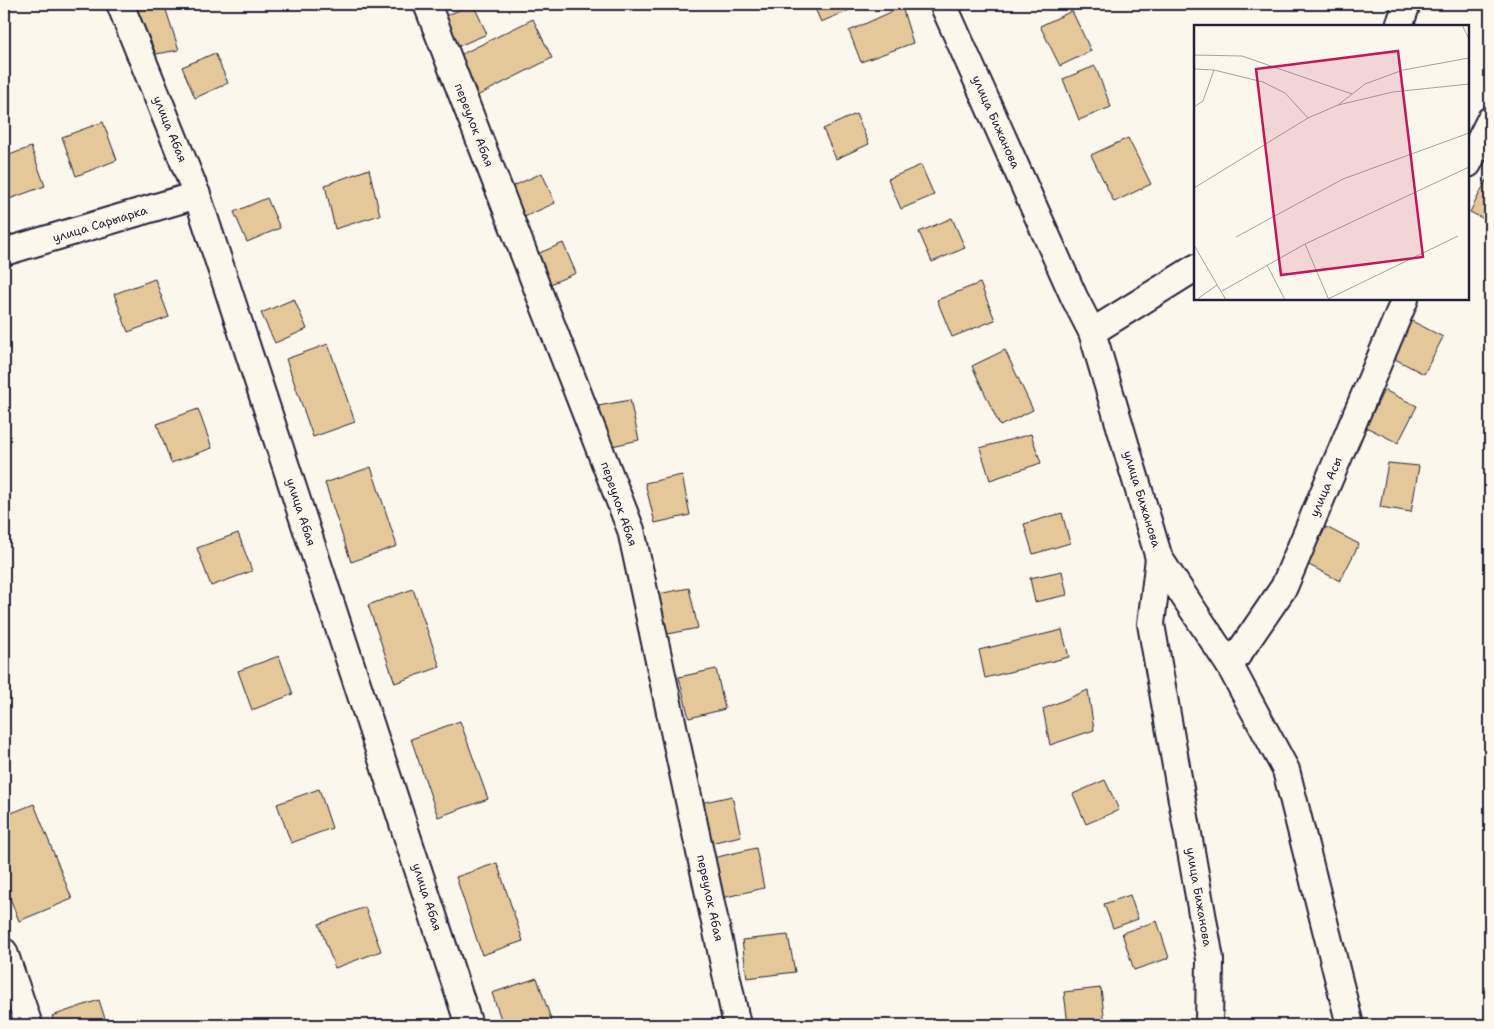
<svg xmlns="http://www.w3.org/2000/svg" width="1494" height="1029" viewBox="0 0 1494 1029" font-family="'Shantell Sans',sans-serif">
  <style>
    .building { fill: #e5c899; stroke: #22223b }
    .lines { fill: none; stroke-linecap: round; stroke-linejoin: round }
    .minor-casing { stroke: #22223b; stroke-width: 30 }
    .minor { stroke: #fbf7ec; stroke-width: 26 }
    .labels { text-anchor: middle; dominant-baseline: central; stroke-width: 4; stroke-linejoin: round; paint-order: stroke }
    .street-label { font-size: 12px; fill: #22223b; stroke: #fbf7ec }
    .inset-road { fill: none; stroke: #a4a2a5; stroke-width: 1 }
    .view { fill: #c2185b; fill-opacity: 0.15; stroke: #c2185b; stroke-width: 2.5 }
    .inset-edge { fill: none; stroke: #22223b; stroke-width: 2.5 }
  </style>
  <rect width="100%" height="100%" fill="#fbf7ec"/>
  <filter id="ink" filterUnits="userSpaceOnUse"><feTurbulence type="fractalNoise" baseFrequency=".02" numOctaves="2"/><feDisplacementMap in="SourceGraphic" scale="10" xChannelSelector="R" yChannelSelector="G"/><feConvolveMatrix kernelMatrix="1 2 1 2 8 2 1 2 1" color-interpolation-filters="sRGB"/></filter>
  <g filter="url(#ink)">
    <!-- building -->
    <g class="building">
      <polygon points="143,4 164,4 179,50 156,54 136,6"/>
      <polygon points="473,4 487,34 454,48 441,18"/>
      <polygon points="813,4 852,4 854,8 821,22"/>
      <polygon points="902,7 913,43 861,62 849,31"/>
      <polygon points="1072,11 1091,51 1060,66 1040,26"/>
      <polygon points="533,19 552,58 473,98 454,58"/>
      <polygon points="215,53 228,83 195,98 182,67"/>
      <polygon points="1095,66 1111,107 1079,120 1063,79"/>
      <polygon points="856,114 869,144 836,159 823,129"/>
      <polygon points="103,122 117,160 76,176 62,137"/>
      <polygon points="1128,138 1151,184 1114,202 1091,155"/>
      <polygon points="31,147 45,186 4,201 4,157"/>
      <polygon points="921,165 934,195 901,209 888,179"/>
      <polygon points="369,169 380,215 335,229 325,185"/>
      <polygon points="542,173 555,203 522,218 509,188"/>
      <polygon points="1489,175 1490,175 1490,222 1470,212"/>
      <polygon points="267,198 280,228 247,242 234,212"/>
      <polygon points="952,218 965,248 932,262 919,232"/>
      <polygon points="563,243 576,273 543,287 530,257"/>
      <polygon points="155,279 169,317 128,332 114,294"/>
      <polygon points="980,283 995,320 952,337 937,300"/>
      <polygon points="294,299 307,329 275,343 261,313"/>
      <polygon points="1410,320 1443,337 1424,374 1391,357"/>
      <polygon points="328,344 355,422 313,437 286,359"/>
      <polygon points="1005,350 1033,410 1000,426 972,366"/>
      <polygon points="1384,390 1417,406 1398,443 1366,427"/>
      <polygon points="630,400 639,440 603,448 593,407"/>
      <polygon points="198,409 212,448 171,463 157,424"/>
      <polygon points="1031,434 1041,463 990,480 980,448"/>
      <polygon points="1388,463 1419,466 1411,512 1380,507"/>
      <polygon points="371,467 397,546 351,562 325,483"/>
      <polygon points="682,475 690,515 655,523 645,483"/>
      <polygon points="1062,513 1070,543 1033,554 1024,524"/>
      <polygon points="1326,527 1359,544 1340,581 1307,564"/>
      <polygon points="238,533 252,571 211,586 197,548"/>
      <polygon points="1062,571 1067,595 1035,602 1030,578"/>
      <polygon points="689,588 698,628 663,635 653,595"/>
      <polygon points="413,589 440,667 395,683 368,605"/>
      <polygon points="1062,630 1069,657 985,678 979,650"/>
      <polygon points="279,656 293,694 252,710 238,671"/>
      <polygon points="716,669 725,709 689,718 679,677"/>
      <polygon points="1088,690 1094,730 1050,745 1043,709"/>
      <polygon points="460,721 488,799 438,817 411,739"/>
      <polygon points="1105,780 1119,810 1086,824 1073,794"/>
      <polygon points="319,789 332,828 291,843 277,804"/>
      <polygon points="732,796 741,836 706,844 696,804"/>
      <polygon points="34,804 72,899 19,921 4,883 4,816"/>
      <polygon points="756,848 764,888 722,898 713,858"/>
      <polygon points="497,863 523,941 482,955 456,877"/>
      <polygon points="1130,895 1138,919 1113,928 1104,904"/>
      <polygon points="365,907 381,951 335,968 319,924"/>
      <polygon points="1157,921 1169,958 1134,970 1122,933"/>
      <polygon points="788,935 795,972 747,978 742,940"/>
      <polygon points="537,978 553,1025 503,1025 492,993"/>
      <polygon points="1101,988 1105,1025 1068,1025 1064,992"/>
      <polygon points="99,1000 107,1025 55,1025 52,1016"/>
    </g>
    <g class="lines">
      <defs>
        <g id="minor">
          <polyline points="120,4 197,195 469,1025"/>
          <polyline points="427,4 631,530 737,1025"/>
          <polyline points="943,4 1074,297 1092,332 1159,558 1151,624 1210,959 1209,1025"/>
          <polyline points="1399,26 1407,4"/>
          <polyline points="1468,164 1490,120"/>
          <polyline points="4,252 197,195"/>
          <polyline points="1092,332 1195,268"/>
          <polyline points="1159,558 1230,666 1286,770 1350,1025"/>
          <polyline points="1230,666 1284,587 1405,299"/>
          <polyline points="4,952 29,1025"/>
        </g>
      </defs>
      <!-- minor casing -->
      <use href="#minor" class="minor-casing"/>
      <!-- minor -->
      <use href="#minor" class="minor"/>
    </g>
  </g>
  <g class="labels">
    <!-- street labels -->
    <g class="street-label">
      <text transform="translate(996 122) rotate(66)">улица Бижанова</text>
      <text transform="translate(474 125) rotate(69)">переулок Абая</text>
      <text transform="translate(170 129) rotate(68)">улица Абая</text>
      <text transform="translate(100 224) rotate(-17)">улица Сарыарка</text>
      <text transform="translate(1326 487) rotate(-67)">улица Асы</text>
      <text transform="translate(1142 499) rotate(73)">улица Бижанова</text>
      <text transform="translate(619 504) rotate(71)">переулок Абая</text>
      <text transform="translate(301 512) rotate(72)">улица Абая</text>
      <text transform="translate(427 897) rotate(72)">улица Абая</text>
      <text transform="translate(1199 897) rotate(80)">улица Бижанова</text>
      <text transform="translate(710 898) rotate(78)">переулок Абая</text>
    </g>
  </g>
  <!-- overview -->
  <g transform="translate(1194 25)">
    <rect width="275" height="275" fill="#fbf7ec"/>
    <path class="inset-road" d="M268 0 275 14M0 30 48 31 158 69M0 44 20 45 69 57 91 68 114 93M144 80 171 59 209 45 275 33M0 82 9 76 20 45M0 163 114 93 144 80 199 67 275 59M42 212 149 154 275 108M111 219 135 275M0 220 32 275M73 240 91 275M28 266 111 219 275 142M134 274 264 211M2 275 23 260"/>
    <path class="view" d="M204 26 229 232 87 250 62 44Z"/>
    <rect width="275" height="275" class="inset-edge"/>
  </g>
  <!-- margin -->
  <rect width="1494" height="1029" fill="none" stroke="#fbf7ec" stroke-width="20"/>
  <rect x="10" y="10" width="1474" height="1009" fill="none" stroke="#22223b" stroke-width="2" filter="url(#ink)"/>
</svg>
